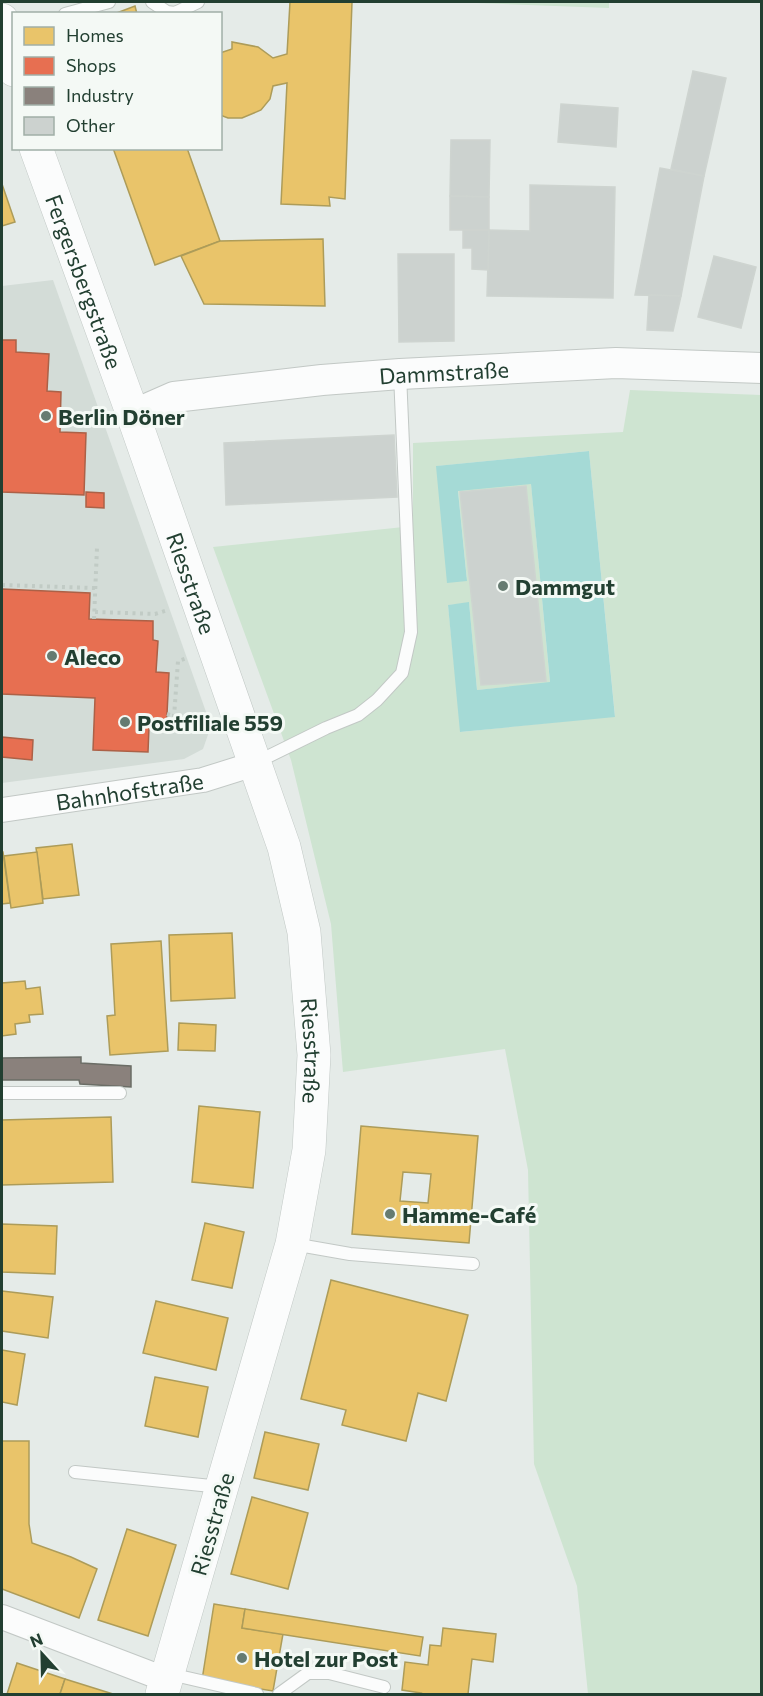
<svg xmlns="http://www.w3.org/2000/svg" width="763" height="1696" viewBox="0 0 763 1696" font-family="Commissioner,sans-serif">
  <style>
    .built { fill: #d3dcd7 }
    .green { fill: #cee4d1; fill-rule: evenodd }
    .water { fill: #a5dad6 }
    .homes { fill: #e9c46a; stroke: #ad9c59; stroke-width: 1.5; fill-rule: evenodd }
    .shops { fill: #e76f51; stroke: #ac6147; stroke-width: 1.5 }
    .industry { fill: #8a817c; stroke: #6b6d66; stroke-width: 1.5 }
    .building { fill: #ccd2cf; stroke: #ced4d0; stroke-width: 1.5 }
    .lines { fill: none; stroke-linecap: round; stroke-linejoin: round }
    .service-casing { stroke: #c2c8c5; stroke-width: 14 }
    .minor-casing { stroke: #c2c8c5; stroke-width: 26 }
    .tertiary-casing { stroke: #c2c8c5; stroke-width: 32 }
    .secondary-casing { stroke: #c1c8c5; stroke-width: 34 }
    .path { stroke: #c1cbc5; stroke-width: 4; stroke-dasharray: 3 4.5; stroke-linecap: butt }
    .service { stroke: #fbfcfc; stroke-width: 12 }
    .minor { stroke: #fbfcfc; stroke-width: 24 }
    .tertiary { stroke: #fbfcfc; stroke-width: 30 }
    .secondary { stroke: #fbfcfc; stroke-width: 33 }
    .poi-dot { fill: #667b71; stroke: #f4f9f5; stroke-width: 2 }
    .labels { text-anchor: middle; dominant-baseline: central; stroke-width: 6; stroke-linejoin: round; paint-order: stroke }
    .street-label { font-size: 22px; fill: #223f31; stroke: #f4f9f5 }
    .poi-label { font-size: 22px; font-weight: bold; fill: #223f31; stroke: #f4f9f5; text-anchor: start }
  </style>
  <rect width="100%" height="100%" fill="#e5ebe8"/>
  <!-- built -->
  <polygon class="built" points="53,280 211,726 203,749 184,759 2,783 2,286"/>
  <!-- green -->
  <g class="green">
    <polygon points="450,2 609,2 609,8"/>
    <path d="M630 390 761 395V1694H588L577 1586 534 1464 528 1170 505 1049 343 1072 331 924 291 760 213 547 413 526V443L623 432ZM589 451 615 716 461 732 448 605 469 603 477 690 550 683 531 483 458 490 467 580 437 466Z"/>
  </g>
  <!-- water -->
  <polygon class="water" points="589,451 615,717 460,732 448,605 469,602 477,690 550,682 531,484 458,491 467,581 447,583 436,466"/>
  <!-- homes -->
  <g class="homes">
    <polygon points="290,2 352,2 345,199 329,197 330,206 281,204 287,83 273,86 270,99 261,110 242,118 228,118 220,115 220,53 232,49 232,42 258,47 273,58 287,54"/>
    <polygon points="135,6 137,14 114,14"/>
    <polygon points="113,148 187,148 220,241 155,265"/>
    <polygon points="2,184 15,222 2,226"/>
    <polygon points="323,239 325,306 204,304 181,256 220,241"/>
    <polygon points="72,844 79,895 43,899 36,848"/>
    <polygon points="2,852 3,852 10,903 2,904"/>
    <polygon points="37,852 43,903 11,908 4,856"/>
    <polygon points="232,933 235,998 171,1001 169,935"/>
    <polygon points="161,941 168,1051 110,1055 107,1016 115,1015 111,944"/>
    <polygon points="25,981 26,989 40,987 43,1014 29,1015 30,1022 15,1024 16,1034 2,1036 2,983"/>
    <polygon points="179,1023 216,1025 215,1051 178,1050"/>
    <polygon points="199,1106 260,1112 253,1188 192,1182"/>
    <polygon points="111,1117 113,1182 2,1185 2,1120"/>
    <path d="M361 1126 478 1136 469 1243 352 1234ZM403 1172 431 1174 428 1203 400 1201Z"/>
    <polygon points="205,1223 244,1232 232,1288 192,1280"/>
    <polygon points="2,1224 57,1226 55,1274 2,1272"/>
    <polygon points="331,1280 468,1315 446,1401 418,1393 406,1441 342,1425 346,1410 301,1399"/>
    <polygon points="2,1291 53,1297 48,1338 2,1331"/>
    <polygon points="156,1301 228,1318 216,1370 143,1353"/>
    <polygon points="2,1350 25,1354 17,1405 2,1402"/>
    <polygon points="155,1377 208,1387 198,1437 145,1426"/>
    <polygon points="265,1432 319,1444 308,1490 254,1478"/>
    <polygon points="2,1441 29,1441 29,1524 32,1543 71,1557 97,1569 79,1618 2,1589"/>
    <polygon points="252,1497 308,1513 288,1589 231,1574"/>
    <polygon points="127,1529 176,1545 148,1636 98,1620"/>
    <polygon points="214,1604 245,1609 242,1628 283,1634 273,1691 202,1680"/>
    <polygon points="245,1609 423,1637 420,1656 242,1628"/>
    <polygon points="443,1628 496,1634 493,1662 472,1659 468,1694 420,1694 421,1693 402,1690 405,1662 428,1665 430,1645 441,1646"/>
    <polygon points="17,1663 65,1679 60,1694 7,1694"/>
    <polygon points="65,1679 113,1694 60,1694"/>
  </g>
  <!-- shops -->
  <g class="shops">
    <polygon points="2,340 16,340 16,352 49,354 47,391 61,392 60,432 86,433 84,495 2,492"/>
    <polygon points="86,492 104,493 104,508 86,507"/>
    <polygon points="2,589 90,593 89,619 153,621 153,640 158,641 156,672 169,673 167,714 166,728 149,727 148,752 93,750 95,698 2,694"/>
    <polygon points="2,737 33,740 32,760 2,757"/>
  </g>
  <!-- industry -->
  <polygon class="industry" points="81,1057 81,1063 131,1066 131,1087 80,1084 79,1080 2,1080 2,1058"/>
  <!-- building -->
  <g class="building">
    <polygon points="693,71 726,78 704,176 671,169"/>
    <polygon points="561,104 618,108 616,147 558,142"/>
    <polygon points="451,140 490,140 489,197 450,196"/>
    <polygon points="660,168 704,176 681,296 635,295"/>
    <polygon points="530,185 615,187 613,298 487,296 489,230 530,231"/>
    <polygon points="450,196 489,197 489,230 450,230"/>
    <polygon points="463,230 489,230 488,270 472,269 472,248 463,248"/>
    <polygon points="398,254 454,254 454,341 399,342"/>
    <polygon points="714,256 756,267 741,328 698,317"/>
    <polygon points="649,295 681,296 673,331 647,330"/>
    <polygon points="394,435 397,497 226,505 224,443"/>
    <polygon points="526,486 546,681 481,685 460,492"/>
  </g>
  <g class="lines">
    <defs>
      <g id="service">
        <polyline points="152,2 167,12 175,13 198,2"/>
        <polyline points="65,14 109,2"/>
        <polyline points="255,763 326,728 358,715 377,700 402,673 411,632 400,374"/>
        <polyline points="2,1093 120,1093"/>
        <polyline points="293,1244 350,1254 473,1264"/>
        <polyline points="75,1472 221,1487"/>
        <polyline points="170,1674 257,1694"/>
        <polyline points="279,1694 308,1673 329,1673 384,1687"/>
      </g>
      <g id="minor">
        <path id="s1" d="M2 810 203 780 254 764"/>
        <polyline points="2,1617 167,1680"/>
      </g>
      <g id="tertiary">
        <path id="s2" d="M133 415 174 397 322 380 400 374 616 363 762 368"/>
      </g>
      <g id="secondary">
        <polyline points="2,20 14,70"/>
        <path id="s3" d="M36 148 133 415 284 847 304 932 314 1055 309 1150 292 1244 162 1694"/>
      </g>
    </defs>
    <!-- service casing -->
    <use href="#service" class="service-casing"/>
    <!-- minor casing -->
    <use href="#minor" class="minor-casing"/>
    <!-- tertiary casing -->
    <use href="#tertiary" class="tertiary-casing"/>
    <!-- secondary casing -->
    <use href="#secondary" class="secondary-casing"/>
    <!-- path -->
    <g class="path">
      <polyline points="2,585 95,588"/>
      <polyline points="95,612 155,614 168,610"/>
      <polyline points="94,619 97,548"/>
      <polyline points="167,714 212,730"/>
      <polyline points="174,717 178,661 187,658"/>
    </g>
    <!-- service -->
    <use href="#service" class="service"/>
    <!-- minor -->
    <use href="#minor" class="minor"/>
    <!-- tertiary -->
    <use href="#tertiary" class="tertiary"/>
    <!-- secondary -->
    <use href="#secondary" class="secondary"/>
  </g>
  <!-- markers -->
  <g class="poi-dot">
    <circle cx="46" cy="416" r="6"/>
    <circle cx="503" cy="586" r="6"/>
    <circle cx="52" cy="656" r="6"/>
    <circle cx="125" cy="722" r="6"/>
    <circle cx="390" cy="1214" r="6"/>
    <circle cx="242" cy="1658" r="6"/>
  </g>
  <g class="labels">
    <!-- street labels -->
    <g class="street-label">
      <text stroke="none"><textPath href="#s3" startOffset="142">Fergersbergstraße</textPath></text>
      <text stroke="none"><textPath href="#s2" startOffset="316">Dammstraße</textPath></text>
      <text stroke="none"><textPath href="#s3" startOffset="462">Riesstraße</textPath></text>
      <text stroke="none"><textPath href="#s1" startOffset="129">Bahnhofstraße</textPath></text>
      <text stroke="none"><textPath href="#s3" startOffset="948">Riesstraße</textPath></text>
      <text transform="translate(212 1524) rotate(-74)">Riesstraße</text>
    </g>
    <!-- poi labels -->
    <g class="poi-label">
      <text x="58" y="416">Berlin Döner</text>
      <text x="515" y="586">Dammgut</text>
      <text x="64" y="656">Aleco</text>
      <text x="137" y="722">Postfiliale 559</text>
      <text x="402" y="1214">Hamme-Café</text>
      <text x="254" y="1658">Hotel zur Post</text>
    </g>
  </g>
  <!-- border -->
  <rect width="763" height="1696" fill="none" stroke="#223f31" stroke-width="6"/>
  <!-- legend -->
  <rect x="12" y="12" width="210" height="138" fill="#f4f9f5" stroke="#a0afa7" stroke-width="1.5"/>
  <rect x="24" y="27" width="30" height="18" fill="#e9c46a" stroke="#a0afa7" stroke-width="1.5"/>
  <text x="66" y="42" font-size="18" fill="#223f31">Homes</text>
  <rect x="24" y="57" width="30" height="18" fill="#e76f51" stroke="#a0afa7" stroke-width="1.5"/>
  <text x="66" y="72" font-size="18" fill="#223f31">Shops</text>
  <rect x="24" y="87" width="30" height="18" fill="#8a817c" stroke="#a0afa7" stroke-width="1.5"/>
  <text x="66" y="102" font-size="18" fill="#223f31">Industry</text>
  <rect x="24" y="117" width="30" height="18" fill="#ccd2cf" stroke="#a0afa7" stroke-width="1.5"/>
  <text x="66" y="132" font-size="18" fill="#223f31">Other</text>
  <!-- north arrow -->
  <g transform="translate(42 1654) rotate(338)" stroke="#f4f9f5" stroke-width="4.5" paint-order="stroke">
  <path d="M0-4.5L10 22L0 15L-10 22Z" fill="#223f31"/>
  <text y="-9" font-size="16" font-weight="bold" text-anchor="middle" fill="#223f31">N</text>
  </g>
</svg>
